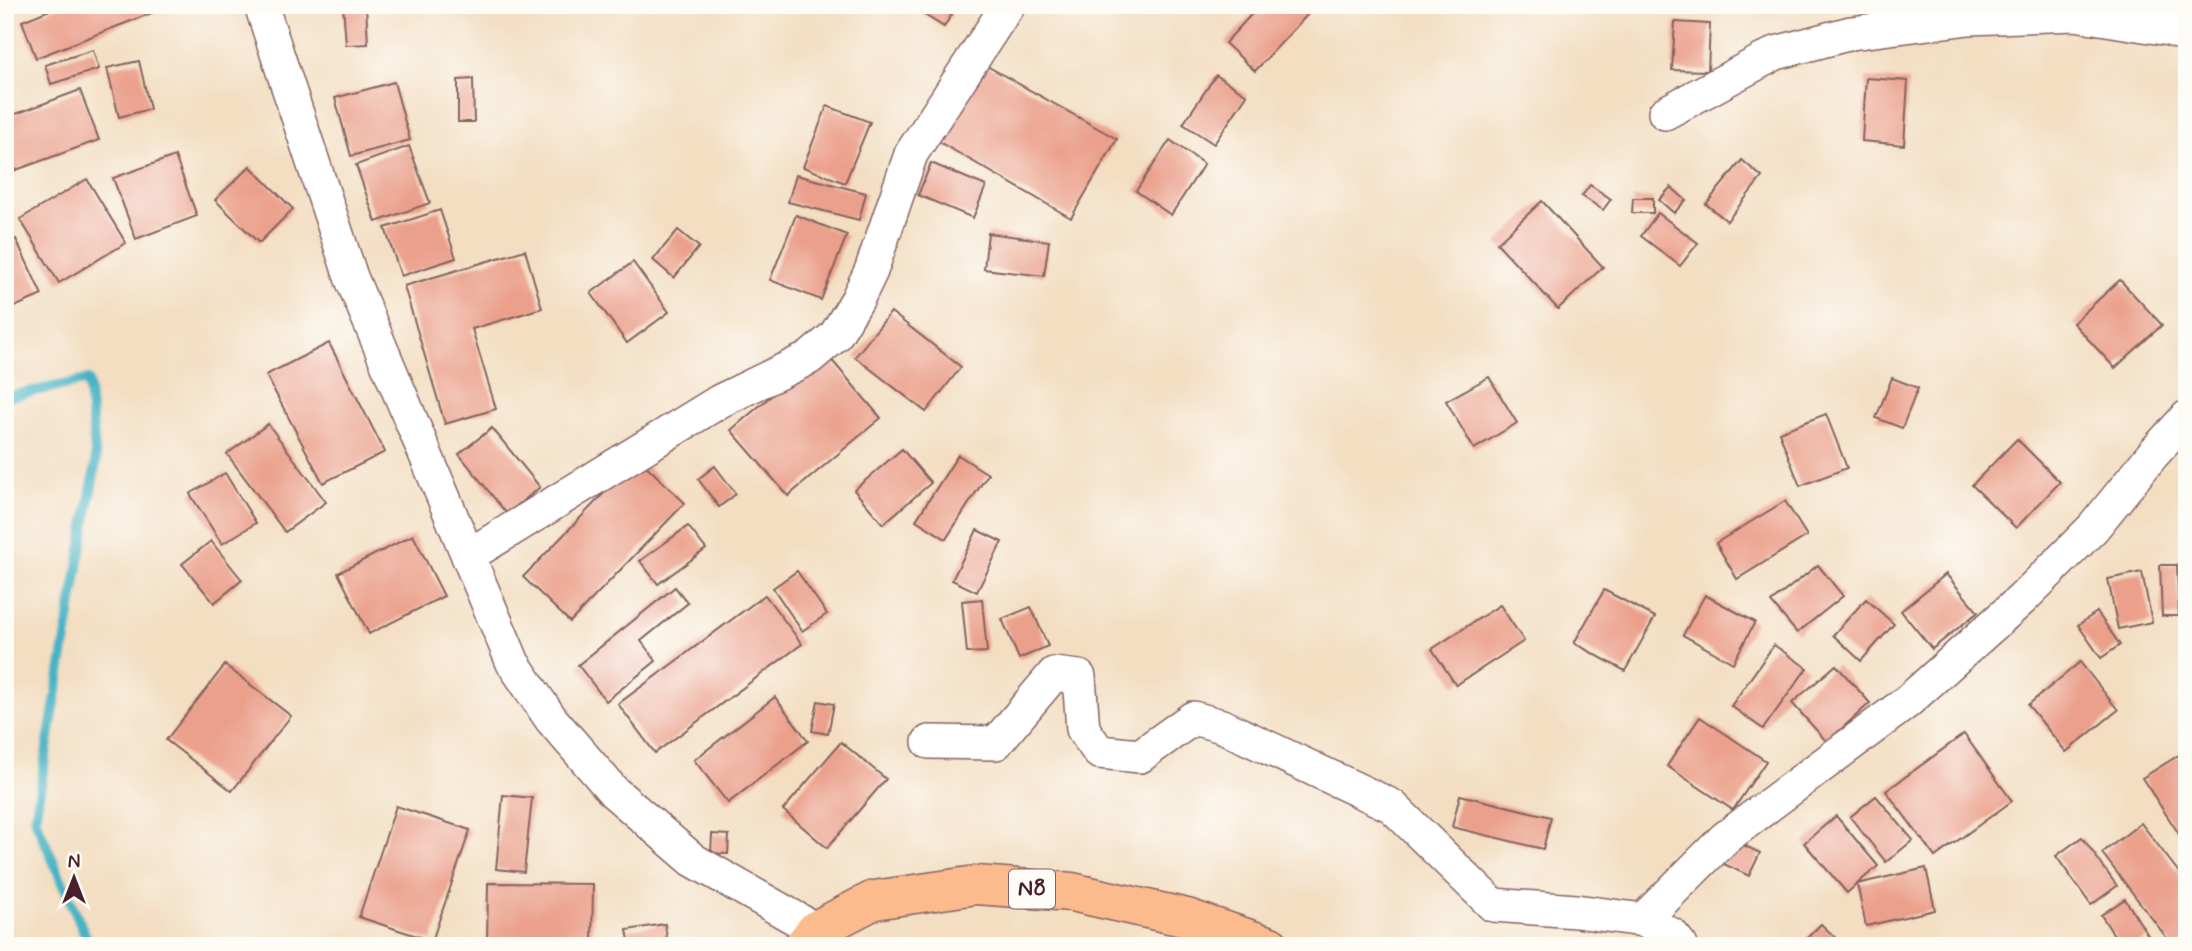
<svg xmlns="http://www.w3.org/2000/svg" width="2192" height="951" viewBox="0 0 2192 951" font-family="Mynerve,sans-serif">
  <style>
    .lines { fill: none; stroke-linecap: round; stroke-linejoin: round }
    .stream { stroke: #47b3c4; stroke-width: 10 }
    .building { fill: #eba08c }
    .minor-casing { stroke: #856260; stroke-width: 36 }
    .trunk-casing { stroke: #856260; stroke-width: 41 }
    .minor { stroke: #fff; stroke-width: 33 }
    .trunk { stroke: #fbbb8d; stroke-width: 38 }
    .labels { text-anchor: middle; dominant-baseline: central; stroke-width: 6; stroke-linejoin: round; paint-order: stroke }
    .shield { fill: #fdfcf7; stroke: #806168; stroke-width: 2 }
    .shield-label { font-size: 23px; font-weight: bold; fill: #4a1f2b }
  </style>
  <rect width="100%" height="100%" fill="#fdfcf7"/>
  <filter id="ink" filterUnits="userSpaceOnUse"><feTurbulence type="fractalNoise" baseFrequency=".0143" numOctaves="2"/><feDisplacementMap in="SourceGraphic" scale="14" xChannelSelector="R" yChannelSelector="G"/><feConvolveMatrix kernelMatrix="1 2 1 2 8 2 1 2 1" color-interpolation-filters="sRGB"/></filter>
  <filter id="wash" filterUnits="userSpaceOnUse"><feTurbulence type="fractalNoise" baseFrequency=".00686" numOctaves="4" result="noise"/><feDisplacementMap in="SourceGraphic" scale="28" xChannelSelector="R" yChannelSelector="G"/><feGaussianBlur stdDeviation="1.57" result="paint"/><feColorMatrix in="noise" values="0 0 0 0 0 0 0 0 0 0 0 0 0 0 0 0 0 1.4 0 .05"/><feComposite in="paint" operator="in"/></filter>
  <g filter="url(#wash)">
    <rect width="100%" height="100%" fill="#f3dec2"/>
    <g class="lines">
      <!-- stream -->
      <polyline class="stream" points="5,397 88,380 96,462 35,819 90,946"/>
    </g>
    <g id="blocks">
      <!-- building -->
      <g class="building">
        <polygon points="62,5 172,5 36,58 22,21"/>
        <polygon points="343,5 366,5 368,44 346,45"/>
        <polygon points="909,5 957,5 944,27"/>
        <polygon points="1260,5 1299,5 1308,14 1255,71 1225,43"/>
        <polygon points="1675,22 1710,24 1708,71 1672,70"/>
        <polygon points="93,50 99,69 51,84 45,65"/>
        <polygon points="139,61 150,109 119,117 107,68"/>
        <polygon points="978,61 1117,139 1071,218 934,139"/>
        <polygon points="1216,75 1247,95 1214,144 1183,124"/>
        <polygon points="1866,78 1908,81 1904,145 1862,141"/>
        <polygon points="473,79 474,122 458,122 458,80"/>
        <polygon points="394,82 410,140 351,156 335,98"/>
        <polygon points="80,90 99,140 5,174 5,118"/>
        <polygon points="827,106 870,122 845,183 803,167"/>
        <polygon points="1170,140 1204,164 1171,215 1136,191"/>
        <polygon points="409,146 430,203 376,222 356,165"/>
        <polygon points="175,156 197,216 136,239 113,178"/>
        <polygon points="1742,160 1762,177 1727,221 1706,204"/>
        <polygon points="931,163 986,186 973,218 918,195"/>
        <polygon points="250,166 293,209 259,243 215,200"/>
        <polygon points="796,175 866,193 859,220 788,202"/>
        <polygon points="87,179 126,243 59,283 20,219"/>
        <polygon points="1590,185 1611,199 1603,210 1582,196"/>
        <polygon points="1671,187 1686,200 1674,213 1659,200"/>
        <polygon points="1633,198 1653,198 1653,213 1632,213"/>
        <polygon points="1542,201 1603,267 1558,309 1497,243"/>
        <polygon points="440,210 456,258 401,276 385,228"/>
        <polygon points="1658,213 1698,243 1680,266 1641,236"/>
        <polygon points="796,215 847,235 821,300 770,280"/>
        <polygon points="678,230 699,247 674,278 653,260"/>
        <polygon points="988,233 1049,241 1044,276 984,269"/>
        <polygon points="16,239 42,295 5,311 5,243"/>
        <polygon points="525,250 542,308 472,329 496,409 445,424 404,286"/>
        <polygon points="633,262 669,312 627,343 591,293"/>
        <polygon points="2120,280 2162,325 2115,368 2073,323"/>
        <polygon points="891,312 961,367 926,412 855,357"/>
        <polygon points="329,343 385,452 323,483 266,375"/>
        <polygon points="824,351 881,418 788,496 731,430"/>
        <polygon points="1489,377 1517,423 1474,449 1446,401"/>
        <polygon points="1892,378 1918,388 1902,428 1876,418"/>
        <polygon points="1826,414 1847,468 1800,486 1779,432"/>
        <polygon points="268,424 326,502 285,532 227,454"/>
        <polygon points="492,428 540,487 507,514 459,454"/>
        <polygon points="2017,439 2060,482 2016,528 1972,485"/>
        <polygon points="902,449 931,483 883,524 854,490"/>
        <polygon points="958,455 988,474 946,539 916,520"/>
        <polygon points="638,458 685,503 570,622 523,577"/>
        <polygon points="715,466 736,494 719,507 698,479"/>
        <polygon points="225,473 256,523 222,544 190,494"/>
        <polygon points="1785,501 1807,536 1737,579 1716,543"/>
        <polygon points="688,526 706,549 658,584 640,561"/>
        <polygon points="977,530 1002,542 977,592 952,580"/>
        <polygon points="413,535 444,596 369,634 338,573"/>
        <polygon points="211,541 242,580 214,603 182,564"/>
        <polygon points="1818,565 1843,596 1797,633 1771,602"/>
        <polygon points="2160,565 2177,565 2179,616 2162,616"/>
        <polygon points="797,571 827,614 802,631 773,588"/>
        <polygon points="2142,572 2152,622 2118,629 2108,579"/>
        <polygon points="1946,574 1978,612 1932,649 1901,611"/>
        <polygon points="675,587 688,603 641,641 656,661 606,701 578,665"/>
        <polygon points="1604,590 1655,617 1625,671 1574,643"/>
        <polygon points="765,595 802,644 655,753 618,704"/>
        <polygon points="1705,595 1755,622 1733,663 1683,635"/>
        <polygon points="982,599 987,652 967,653 962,601"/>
        <polygon points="1866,599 1894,624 1861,661 1833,635"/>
        <polygon points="1500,605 1524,641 1456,685 1432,649"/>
        <polygon points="1031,607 1048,646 1019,659 1002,619"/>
        <polygon points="2097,612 2120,645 2101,658 2078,625"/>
        <polygon points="1774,645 1807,668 1763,729 1731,706"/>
        <polygon points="2080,662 2118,710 2066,752 2028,705"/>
        <polygon points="225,665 291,716 232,791 166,740"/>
        <polygon points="1836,665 1870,703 1827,742 1792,703"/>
        <polygon points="775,697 808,741 728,803 694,760"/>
        <polygon points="818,701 834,704 828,734 812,731"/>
        <polygon points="1700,717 1766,761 1733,810 1667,766"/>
        <polygon points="1964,734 2012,801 1935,857 1886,791"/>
        <polygon points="841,742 886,779 827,848 783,810"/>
        <polygon points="2187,750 2187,846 2142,778"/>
        <polygon points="503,795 532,798 524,872 496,869"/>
        <polygon points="1460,795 1551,817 1543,849 1452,827"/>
        <polygon points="1876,796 1913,840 1886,862 1850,817"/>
        <polygon points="396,806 470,830 432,941 359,917"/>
        <polygon points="1836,816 1878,866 1857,884 1926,868 1935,910 1866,926 1857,884 1847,893 1804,843"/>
        <polygon points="2141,823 2187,883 2187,946 2173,946 2102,853"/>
        <polygon points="712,834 729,835 728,854 711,853"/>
        <polygon points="2082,837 2117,886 2091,905 2056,856"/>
        <polygon points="1735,841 1760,853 1749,876 1724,864"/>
        <polygon points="488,883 593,884 592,946 487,946"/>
        <polygon points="2125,899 2149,937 2135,946 2121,946 2101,915"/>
        <polygon points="665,924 668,946 630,946 627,930"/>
        <polygon points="1821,924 1844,946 1799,946"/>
      </g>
    </g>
  </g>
  <g filter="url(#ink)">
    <use href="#blocks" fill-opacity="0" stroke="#856260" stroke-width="2"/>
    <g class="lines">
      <defs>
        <g id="minor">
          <polyline points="261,5 351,277 513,663 551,719 614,792 693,860 816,930"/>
          <polyline points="1665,113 1776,53 1851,33 1969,18 2075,14 2169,29 2187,35"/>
          <polyline points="468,556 720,401 809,358 835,336 857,300 871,271 911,154 1008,5"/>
          <polyline points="929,742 996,743 1054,674 1079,677 1083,729 1099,752 1140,756 1193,718 1222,726 1392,806 1493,905 1576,911 1643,920 1672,935 1681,946"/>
          <polyline points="1643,920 1725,838 1907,702 2022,599 2093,528 2153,454 2187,417"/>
        </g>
        <polyline id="trunk" points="803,946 816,930 874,900 976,885 1072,892 1187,918 1270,946"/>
      </defs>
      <!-- minor casing -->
      <use href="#minor" class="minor-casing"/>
      <!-- trunk casing -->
      <use href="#trunk" class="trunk-casing"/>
      <!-- minor -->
      <use href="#minor" class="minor"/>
      <!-- trunk -->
      <use href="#trunk" class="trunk"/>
    </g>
  </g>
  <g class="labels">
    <!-- shield labels -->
    <rect class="shield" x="1009" y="869.5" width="46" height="39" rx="5"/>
    <g class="shield-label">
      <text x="1032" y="889">N8</text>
    </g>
  </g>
  <!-- margin -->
  <rect width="2192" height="951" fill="none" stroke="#fdfcf7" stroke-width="28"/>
  <!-- north arrow -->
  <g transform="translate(74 878)" stroke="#fdfcf7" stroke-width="5" paint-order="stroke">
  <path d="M0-5L12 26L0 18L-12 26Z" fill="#4a1f2b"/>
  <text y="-10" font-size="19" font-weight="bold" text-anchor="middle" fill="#4a1f2b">N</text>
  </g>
</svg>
